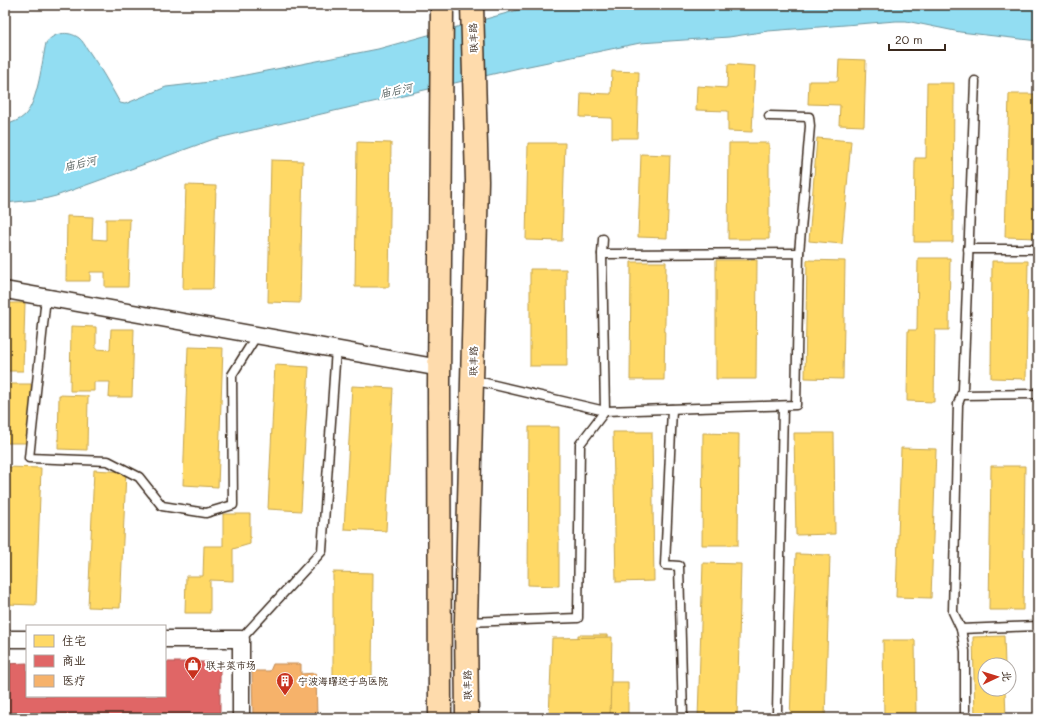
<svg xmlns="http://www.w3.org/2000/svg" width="1043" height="723" viewBox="0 0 1043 723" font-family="Mali,'LXGW WenKai TC',sans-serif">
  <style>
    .water { fill: #92ddf2; stroke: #6f959d }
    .homes { fill: #ffd966; stroke: #c4a450 }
    .shops { fill: #e06666; stroke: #ae5450 }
    .health { fill: #f6b26b; stroke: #be8954 }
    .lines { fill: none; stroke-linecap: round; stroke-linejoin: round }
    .service-casing { stroke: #3b2a1e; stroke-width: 11 }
    .minor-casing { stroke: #3b2a1e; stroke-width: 19 }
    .primary-casing { stroke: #3b2a1e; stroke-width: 25 }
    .service { stroke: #fff; stroke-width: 8 }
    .minor { stroke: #fff; stroke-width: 16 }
    .primary { stroke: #fedbac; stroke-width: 22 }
    .labels { text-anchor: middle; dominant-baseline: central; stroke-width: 4; stroke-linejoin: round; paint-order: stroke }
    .street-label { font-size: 10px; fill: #3b2a1e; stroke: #fff }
    .poi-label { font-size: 10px; fill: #3b2a1e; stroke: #fff; text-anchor: start }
    .water-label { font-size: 11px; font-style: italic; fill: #55605e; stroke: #fff }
  </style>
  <rect width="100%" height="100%" fill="#fff"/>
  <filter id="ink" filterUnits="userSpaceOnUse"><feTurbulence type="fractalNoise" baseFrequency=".025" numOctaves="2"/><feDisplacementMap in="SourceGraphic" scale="8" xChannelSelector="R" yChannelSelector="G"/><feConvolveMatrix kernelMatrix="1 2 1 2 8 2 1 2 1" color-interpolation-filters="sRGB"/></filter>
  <g filter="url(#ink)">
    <!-- water -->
    <path class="water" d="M536 5H1038V41L960 32 906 21H896L768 31 729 37 640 43 519 68 214 139 56 196 44 199 5 203V125C12 123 20 120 25 115 38 101 42 62 46 43 53 33 68 30 79 38 83 41 85 46 88 50 100 67 110 85 120 103L125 104 166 87 210 82 378 49Z"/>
    <!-- homes -->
    <g class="homes">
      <polygon points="85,5 119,5 119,6"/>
      <polygon points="839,59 866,60 864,126 839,125 840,105 808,104 809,81 838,81"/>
      <polygon points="728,64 755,66 752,132 728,131 728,111 696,110 697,86 727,88"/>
      <polygon points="612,71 639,72 637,138 612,138 612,118 580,117 581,93 611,94"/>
      <polygon points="927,83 954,83 953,242 914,242 915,158 926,158"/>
      <polygon points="1009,94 1038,94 1038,238 1005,237"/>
      <polygon points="817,138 851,141 842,244 809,241"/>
      <polygon points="357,142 391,143 389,287 355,287"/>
      <polygon points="528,143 565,143 562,241 526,240"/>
      <polygon points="729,143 769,143 769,239 728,239"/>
      <polygon points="641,154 670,155 667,238 638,237"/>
      <polygon points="271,160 303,161 300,303 268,302"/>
      <polygon points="186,185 216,186 213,289 183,289"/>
      <polygon points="67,216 93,217 92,239 106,240 106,219 130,219 128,287 105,287 105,272 90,272 90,281 66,281"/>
      <polygon points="918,258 950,258 949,330 935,330 934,402 907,401 908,330 917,330"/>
      <polygon points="716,260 757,260 756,379 716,379"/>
      <polygon points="807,260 845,261 843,379 805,378"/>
      <polygon points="992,261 1028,261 1026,379 991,378"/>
      <polygon points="631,262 666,262 664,380 630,380"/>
      <polygon points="530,269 566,269 567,366 530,366"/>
      <polygon points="5,303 25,303 23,371 5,371"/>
      <polygon points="71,326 96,327 96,349 110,350 111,329 134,329 132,397 109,397 110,382 94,382 94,391 70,391"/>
      <polygon points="188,347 223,348 218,487 183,485"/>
      <polygon points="275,365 309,367 301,511 268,509"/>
      <polygon points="5,384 31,384 30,443 5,443"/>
      <polygon points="352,386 393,388 386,531 344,529"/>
      <polygon points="59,395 88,396 87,450 58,449"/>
      <polygon points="529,427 559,427 559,586 528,585"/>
      <polygon points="613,432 652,432 654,581 616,582"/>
      <polygon points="703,433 739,434 738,545 702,545"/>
      <polygon points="794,433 834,433 835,534 796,535"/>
      <polygon points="901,448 936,449 931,598 896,597"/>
      <polygon points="991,466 1025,466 1023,610 989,610"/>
      <polygon points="7,467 41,468 36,605 5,604 5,534"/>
      <polygon points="94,470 126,472 120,608 88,607"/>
      <polygon points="223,514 250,514 250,544 233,549 233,581 210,580 210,613 185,613 186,576 203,576 204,546 223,546"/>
      <polygon points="796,554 830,555 825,718 790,718"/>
      <polygon points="703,563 741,564 737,718 698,718"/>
      <polygon points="333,572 373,573 372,677 333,676"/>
      <polygon points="578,635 607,635 607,682 628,682 628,718 592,718 592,681 578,681"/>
      <polygon points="1004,636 1005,665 985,665 985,689 1005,689 1006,718 975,718 973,637"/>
      <polygon points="612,637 610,718 549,718 552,638"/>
      <polygon points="883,640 915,640 916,718 884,718"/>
    </g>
    <!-- shops -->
    <polygon class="shops" points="165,662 220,662 220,718 5,718 5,664 27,663 27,696 165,696"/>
    <!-- health -->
    <polygon class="health" points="273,664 301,664 301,674 316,673 317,718 253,718 252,671 270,671"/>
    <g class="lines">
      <defs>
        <g id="service">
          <polyline points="769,116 809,117 810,126 799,253"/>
          <polyline points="968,249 1038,249"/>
          <polyline points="46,297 29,458 108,461 139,477 162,506 206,513 233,505 232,375 257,335"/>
          <polyline points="473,380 605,411 796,405 799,253 602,254"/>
          <polyline points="961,395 1038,394"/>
          <polyline points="672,409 665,565 679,566 683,717"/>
          <polyline points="467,622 578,618 580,444 605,411 602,254 603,239"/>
          <polyline points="961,629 1038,626"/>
          <polyline points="241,639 322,551 336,349"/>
          <polyline points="777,712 783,406"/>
          <polyline points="965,718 965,651 961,629 953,612 958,404 963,390 975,81"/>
        </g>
        <g id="minor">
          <polyline points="5,290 440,368"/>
          <polyline points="5,639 27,639"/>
          <polyline points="165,639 241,639 241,718"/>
        </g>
        <g id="primary">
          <polyline points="440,718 439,386 442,5"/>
          <polyline points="467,718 466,622 477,181 472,5"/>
        </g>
      </defs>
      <!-- service casing -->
      <use href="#service" class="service-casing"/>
      <!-- minor casing -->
      <use href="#minor" class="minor-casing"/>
      <!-- primary casing -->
      <use href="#primary" class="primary-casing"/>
      <!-- service -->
      <use href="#service" class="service"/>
      <!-- minor -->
      <use href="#minor" class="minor"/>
      <!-- primary -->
      <use href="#primary" class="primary"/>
    </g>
  </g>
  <!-- icons -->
  <defs>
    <symbol id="shop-pin" viewBox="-11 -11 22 30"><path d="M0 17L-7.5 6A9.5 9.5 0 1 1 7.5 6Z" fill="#c8321e" stroke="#fff"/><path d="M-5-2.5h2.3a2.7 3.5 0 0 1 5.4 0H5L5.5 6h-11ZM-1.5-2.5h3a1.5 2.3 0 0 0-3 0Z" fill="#fff"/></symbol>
    <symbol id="building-pin" viewBox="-11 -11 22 30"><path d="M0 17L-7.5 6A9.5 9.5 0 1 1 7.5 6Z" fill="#c8321e" stroke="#fff"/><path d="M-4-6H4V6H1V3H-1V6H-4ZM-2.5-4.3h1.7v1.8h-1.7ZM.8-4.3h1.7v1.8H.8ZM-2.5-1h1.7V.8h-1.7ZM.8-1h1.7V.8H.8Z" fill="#fff"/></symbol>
  </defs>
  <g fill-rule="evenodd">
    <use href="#shop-pin" x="183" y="655" width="20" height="27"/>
    <use href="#building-pin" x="275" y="671" width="20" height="27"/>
  </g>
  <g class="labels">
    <!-- street labels -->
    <g class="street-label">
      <text transform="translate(473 38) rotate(-92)">联丰路</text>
      <text transform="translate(473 361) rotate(-89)">联丰路</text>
      <text transform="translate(467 685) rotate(-91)">联丰路</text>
    </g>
    <!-- poi labels -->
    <g class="poi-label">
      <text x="206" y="665">联丰菜市场</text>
      <text x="298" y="681">宁波海曙送子鸟医院</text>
    </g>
    <!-- water labels -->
    <g class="water-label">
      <text transform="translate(396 90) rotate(-12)">庙后河</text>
      <text transform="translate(80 163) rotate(-13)">庙后河</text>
    </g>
  </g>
  <!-- margin -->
  <rect width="1043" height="723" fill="none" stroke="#fff" stroke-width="20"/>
  <rect x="10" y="10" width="1023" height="703" fill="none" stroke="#3b2a1e" stroke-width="1.5" filter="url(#ink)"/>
  <!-- legend -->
  <rect x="26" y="625" width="140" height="72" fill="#ffffff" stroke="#b1aaa5"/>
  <rect x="34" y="635" width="20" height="12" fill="#ffd966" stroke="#b1aaa5"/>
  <text x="62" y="645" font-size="12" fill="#3b2a1e">住宅</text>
  <rect x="34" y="655" width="20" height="12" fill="#e06666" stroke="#b1aaa5"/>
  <text x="62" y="665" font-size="12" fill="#3b2a1e">商业</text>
  <rect x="34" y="675" width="20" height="12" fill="#f6b26b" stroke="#b1aaa5"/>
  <text x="62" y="685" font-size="12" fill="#3b2a1e">医疗</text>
  <!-- north arrow -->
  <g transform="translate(997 677) rotate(86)"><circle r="19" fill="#ffffff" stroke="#b1aaa5"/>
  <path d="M0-3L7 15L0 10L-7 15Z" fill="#c8321e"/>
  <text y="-6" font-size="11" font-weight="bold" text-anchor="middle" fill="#3b2a1e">北</text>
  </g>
  <!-- scale -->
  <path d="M889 44v6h56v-6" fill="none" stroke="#3b2a1e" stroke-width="2"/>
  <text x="895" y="44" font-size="12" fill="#3b2a1e" stroke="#ffffff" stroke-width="3" paint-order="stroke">20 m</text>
</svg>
